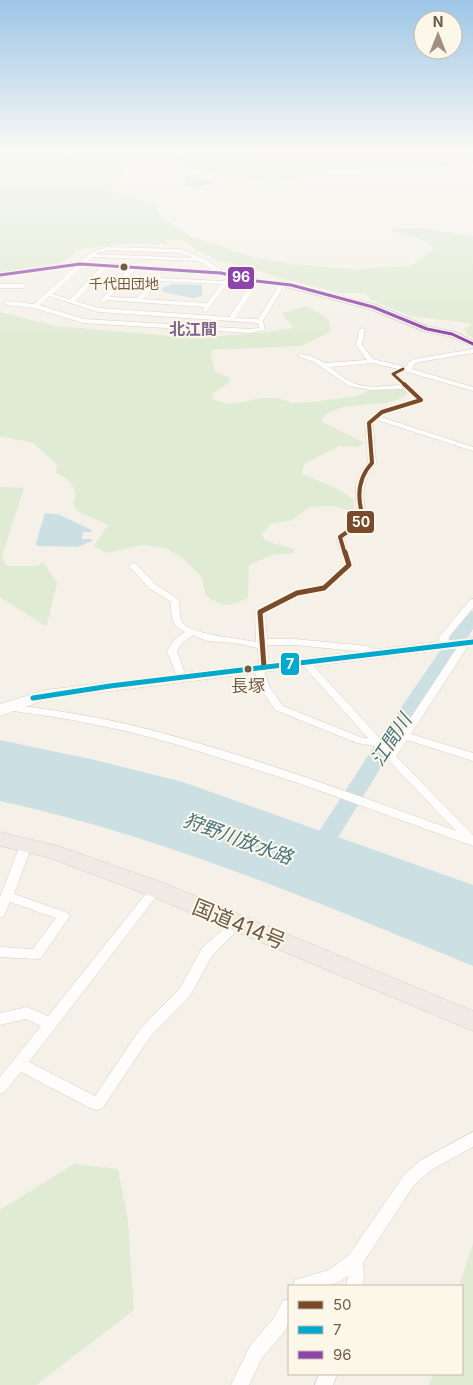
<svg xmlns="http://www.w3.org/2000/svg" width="473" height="1385" viewBox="0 0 473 1385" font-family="Inter,'Noto Sans JP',sans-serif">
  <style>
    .green { fill: #e0ebd4 }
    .water { fill: #cce0e4 }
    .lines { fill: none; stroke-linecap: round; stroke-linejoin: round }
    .river { fill: #cce0e4; fill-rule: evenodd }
    .minor-casing { stroke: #d4cec6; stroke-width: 1 }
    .tertiary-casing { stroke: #d4cec6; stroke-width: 2 }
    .secondary-casing { stroke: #d4cec6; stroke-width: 1 }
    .trunk-casing { stroke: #d3cdc6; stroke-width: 1 }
    .minor { fill: #fefdfc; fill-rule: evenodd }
    .tertiary { fill: #fefdfc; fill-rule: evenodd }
    .secondary { fill: #fefdfc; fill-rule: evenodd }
    .trunk { fill: #f0eae4; fill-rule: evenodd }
    .bus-1-far2-casing { stroke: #fdf7e9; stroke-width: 5.5 }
    .bus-1-far1-casing { stroke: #fdf7e9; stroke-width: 7 }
    .bus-1-casing { stroke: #fdf7e9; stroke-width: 9 }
    .bus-2-casing { stroke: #fdf7e9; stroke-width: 9 }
    .bus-3-casing { stroke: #fdf7e9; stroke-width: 5.5 }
    .bus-1-far2 { stroke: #7a4b2a; stroke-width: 3 }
    .bus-1-far1 { stroke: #7a4b2a; stroke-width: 4 }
    .bus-1 { stroke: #7a4b2a; stroke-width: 5 }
    .bus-2 { stroke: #00a9ce; stroke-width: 5 }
    .bus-3 { stroke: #8e44ad; stroke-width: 3 }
    .bus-dot { fill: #705c4c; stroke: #fdf7e9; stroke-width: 2 }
    .labels { text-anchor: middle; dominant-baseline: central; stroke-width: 4; stroke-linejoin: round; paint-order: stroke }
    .far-bus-label { font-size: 14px; fill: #705c4c; stroke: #fdf7e9 }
    .far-quarter-label { font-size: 16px; font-weight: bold; fill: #82648c; stroke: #fdf7e9 }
    .bus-label { font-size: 17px; fill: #705c4c; stroke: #fdf7e9 }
    .water-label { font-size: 19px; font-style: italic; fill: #477482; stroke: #fdf7e9 }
    .near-street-label { font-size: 21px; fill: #705c4c; stroke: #fdf7e9 }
    .line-badge { stroke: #fdf7e9; stroke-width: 2 }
    .badge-label { font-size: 14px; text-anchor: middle; font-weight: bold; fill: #fff }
  </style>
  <rect width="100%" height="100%" fill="#f5f1e9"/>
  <!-- green -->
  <g class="green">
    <path d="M0 150H62L60 151 62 155 76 158 126 162 127 164 118 181 107 187 108 189 155 204 161 217 192 237 253 257 291 264 353 269 410 266 433 249 429 242 393 232 394 228 425 229 473 236V338L467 334 464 328 471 326 470 323 410 316 371 300 366 293H341L279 278 260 271 217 260 193 248 185 241 166 240 169 244H118L77 250C62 270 23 269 0 273Z"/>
    <path d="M180 150H473V165L325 171C310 174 298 182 282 183L292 177C289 178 285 181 282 182 263 187 191 170 171 163L169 161 179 155Z"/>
    <path d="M307 306 328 319 331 331 302 346 211 350V357L215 372 229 377 230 382 212 394 214 400 230 404 263 398H277L293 403 312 402 357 396 372 389 401 388 408 393C392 412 335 396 321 421L365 443 358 447 339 446 304 464 302 474 336 488 353 499 354 508 351 511 335 506 310 507 292 520 271 524 261 535 266 541 294 549 293 553 272 555 249 565 248 598C230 607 223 607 206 596L202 578 184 559 166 548 142 545 106 553 94 546 108 525 77 511 73 503C81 489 68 478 56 473L57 464 33 443 0 436V312L55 326 195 338 268 332 293 328 282 313Z"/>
    <polygon points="0,487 24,488 2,556 6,566 37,566 43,562 57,583 47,625 44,625 0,597"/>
    <polygon points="74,1164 118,1169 128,1221 134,1310 36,1385 0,1385 0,1210"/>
    <polygon points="473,1243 473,1385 429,1385 433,1374 462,1374 462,1286 459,1286"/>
  </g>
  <!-- water -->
  <g class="water">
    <polygon points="187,176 217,182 197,187 182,186"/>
    <polygon points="173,284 202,285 202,296 192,298 163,292 162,288"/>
    <polygon points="45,513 60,515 92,530 92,532 83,532 82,539 92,539 92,541 78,547 37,546 36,543"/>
    <path d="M0 740 95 760 183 782 473 885V966C319 903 163 836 0 801Z"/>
  </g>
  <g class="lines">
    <!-- river -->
    <polygon class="river" points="473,611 473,629 386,759 325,859 317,861 309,859 306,853 309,847 371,751 467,612"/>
    <defs>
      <g id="minor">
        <path d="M107 247 181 249 207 260 223 272 285 284 263 321 265 330 250 333 83 323 34 308 7 305 4 303 7 301 34 304 76 266 0 277V273L80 262 92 252ZM109 250 180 253 194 258 95 254ZM92 257 199 261 214 271 138 266 139 264 136 262 132 265 86 263ZM83 266 101 267 70 299 52 294ZM107 267 129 268 101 300V302L103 303 107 300 205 307 202 310 205 312 207 311 230 280 227 278 223 281 160 278 162 275 159 273 137 298 110 297 135 269 207 273 253 281 229 317 99 308 75 301ZM157 281 221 284 207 303 143 299ZM258 282 279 285 258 319 235 318ZM49 296 98 312 258 323 259 328 250 329 84 319 39 305Z"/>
        <polygon points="0,284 24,284 27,286 24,288 0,288"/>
        <path d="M362 328 365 330 362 345 373 359 406 367 409 362 415 359 473 349V353L419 362 414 364 412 369 473 387V391L404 371 397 374 424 400 384 413 381 417 473 447V451L377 420 373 424 376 463C361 481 361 498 368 520L344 538 353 565 327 590 300 595 265 613 267 639H295L368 646 380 654 375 657 365 652 295 645H267L269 667 264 670 269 686 283 706 363 738H368L300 662 302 660H308L390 749 456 649 459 642H465L467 644 466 649 411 734 473 753V761L407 740 396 756 473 835V846L298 783 182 746 126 731 67 719 7 710 2 707 7 704C47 709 87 715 127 724 239 751 348 792 456 831L375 746 357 743 275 710 259 686 254 668 259 665 258 648 235 643 207 641 193 635 181 644 177 651 186 677 184 679H178L167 651 174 640 185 632C171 626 171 616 171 602L149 588 129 566 133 563 136 564 155 584 178 599C181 606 178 615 182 622 190 635 240 638 256 642L255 612 257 610 294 591 321 586 345 564 336 537 360 519C353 499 353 478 368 463L365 423 380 411 416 399 405 389 371 390 349 386 314 362 297 356 300 354 311 356 325 363 367 360 356 345 359 330ZM372 363 398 369 390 374 401 385C366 387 358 391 330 367Z"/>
        <polygon points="473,599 473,608 449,637 448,646 443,649 440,648 438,646 439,637 470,600"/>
        <polygon points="26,841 30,842 32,845 14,894 68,913 70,916 41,958 36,959 0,957 0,947 33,949 56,918 10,902 4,916 0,918 0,897 20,845 22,842"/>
        <polygon points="156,884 160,886 162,889 160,892 29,1062 95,1096 140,1029 180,988 202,948 234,920 238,918 242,920 244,923 212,956 190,996 150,1037 102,1109 97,1110 92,1109 21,1072 5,1092 0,1094 0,1077 41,1026 26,1019 0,1025 0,1013 27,1007 48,1016 152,886"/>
        <path d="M473 1132V1147L431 1170 414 1185 363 1263 364 1278 362 1286H346L348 1276C330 1290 314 1286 293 1286L295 1280 329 1270 349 1255 404 1175 421 1160Z"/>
        <polygon points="289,1299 289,1323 285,1331 262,1358 249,1385 231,1385 250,1346 273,1319 283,1301"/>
        <polygon points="319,1374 337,1374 333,1385 315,1385"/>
      </g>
      <polygon id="tertiary" points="282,282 376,305 429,327 455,332 473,341 473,346 450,336 424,331 370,309 280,285 279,284"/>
      <polygon id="secondary" points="473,638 473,646 47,699 0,716 0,704 46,690"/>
      <polygon id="trunk" points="0,832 58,846 164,883 473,1011 473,1031 148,895 47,857 0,846"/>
    </defs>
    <!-- minor casing -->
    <use href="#minor" class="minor-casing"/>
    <!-- tertiary casing -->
    <use href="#tertiary" class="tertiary-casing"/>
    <!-- secondary casing -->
    <use href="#secondary" class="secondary-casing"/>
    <!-- trunk casing -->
    <use href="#trunk" class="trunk-casing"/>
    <!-- minor -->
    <use href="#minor" class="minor"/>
    <!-- tertiary -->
    <use href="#tertiary" class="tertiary"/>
    <!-- secondary -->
    <use href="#secondary" class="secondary"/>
    <!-- trunk -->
    <use href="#trunk" class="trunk"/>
    <defs>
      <polyline id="bus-1-far2" points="403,369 393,374 406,386"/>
      <path id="bus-1-far1" d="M345 554 340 537 364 520C357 500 357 479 372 463L369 423 382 412 421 400 404 384"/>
      <polyline id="bus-1" points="264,667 260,612 297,593 324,588 349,565 345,552"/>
      <polyline id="bus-2" points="33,698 110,686 473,642"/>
      <polyline id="bus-3" points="0,275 80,264 221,273 256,281 291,285 373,307 427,329 452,334 473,344"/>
    </defs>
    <!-- bus-1-far2 casing -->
    <use href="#bus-1-far2" class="bus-1-far2-casing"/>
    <!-- bus-1-far1 casing -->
    <use href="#bus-1-far1" class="bus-1-far1-casing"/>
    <!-- bus-1 casing -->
    <use href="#bus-1" class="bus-1-casing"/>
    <!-- bus-2 casing -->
    <use href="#bus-2" class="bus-2-casing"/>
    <!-- bus-3 casing -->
    <use href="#bus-3" class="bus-3-casing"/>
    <!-- bus-1-far2 -->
    <use href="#bus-1-far2" class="bus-1-far2"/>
    <!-- bus-1-far1 -->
    <use href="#bus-1-far1" class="bus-1-far1"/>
    <!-- bus-1 -->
    <use href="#bus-1" class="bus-1"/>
    <!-- bus-2 -->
    <use href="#bus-2" class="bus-2"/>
    <!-- bus-3 -->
    <use href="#bus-3" class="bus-3"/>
  </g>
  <!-- sky -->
  <linearGradient id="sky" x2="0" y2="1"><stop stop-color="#9dc6e6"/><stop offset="0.44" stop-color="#faf9f5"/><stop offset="1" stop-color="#faf9f5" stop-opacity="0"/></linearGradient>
  <rect width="473" height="343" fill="url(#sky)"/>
  <!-- markers -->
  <g class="bus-dot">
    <circle cx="124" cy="267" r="4.5"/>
    <circle cx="248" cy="669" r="4.5"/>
  </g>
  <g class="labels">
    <!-- far-bus labels -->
    <g class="far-bus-label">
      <text x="124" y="283">千代田団地</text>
    </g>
    <!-- far-quarter labels -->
    <g class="far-quarter-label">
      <text x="193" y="329">北江間</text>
    </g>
    <!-- bus labels -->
    <g class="bus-label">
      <text x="248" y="686">長塚</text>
    </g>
    <!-- water labels -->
    <g class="water-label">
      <text transform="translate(391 740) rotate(-57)">江間川</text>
      <text transform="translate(238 839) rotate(20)">狩野川放水路</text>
    </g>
    <!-- near-street labels -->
    <g class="near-street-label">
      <text transform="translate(239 924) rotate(22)">国道414号</text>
    </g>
  </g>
  <g class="line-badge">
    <rect x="227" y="266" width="28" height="24" rx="5" fill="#8e44ad"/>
    <rect x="346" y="510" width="29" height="24" rx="5" fill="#7a4b2a"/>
    <rect x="280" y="652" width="20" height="24" rx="5" fill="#00a9ce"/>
  </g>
  <g class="badge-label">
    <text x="241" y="282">96</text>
    <text x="361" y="527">50</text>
    <text x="290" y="669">7</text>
  </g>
  <!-- legend -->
  <rect x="288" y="1285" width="175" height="90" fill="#fdf7e9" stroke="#c5b9aa"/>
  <rect x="298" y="1301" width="25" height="8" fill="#7a4b2a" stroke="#c5b9aa"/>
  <text x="333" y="1310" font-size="15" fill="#705c4c">50</text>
  <rect x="298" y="1326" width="25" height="8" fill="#00a9ce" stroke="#c5b9aa"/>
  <text x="333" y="1335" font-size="15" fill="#705c4c">7</text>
  <rect x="298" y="1351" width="25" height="8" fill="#8e44ad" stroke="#c5b9aa"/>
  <text x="333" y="1360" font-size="15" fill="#705c4c">96</text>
  <!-- north arrow -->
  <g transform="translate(438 35)"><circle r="24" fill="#fdf7e9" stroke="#c5b9aa"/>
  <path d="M0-4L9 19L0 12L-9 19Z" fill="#9f9083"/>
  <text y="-8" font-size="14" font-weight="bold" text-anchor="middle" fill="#705c4c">N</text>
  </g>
</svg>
